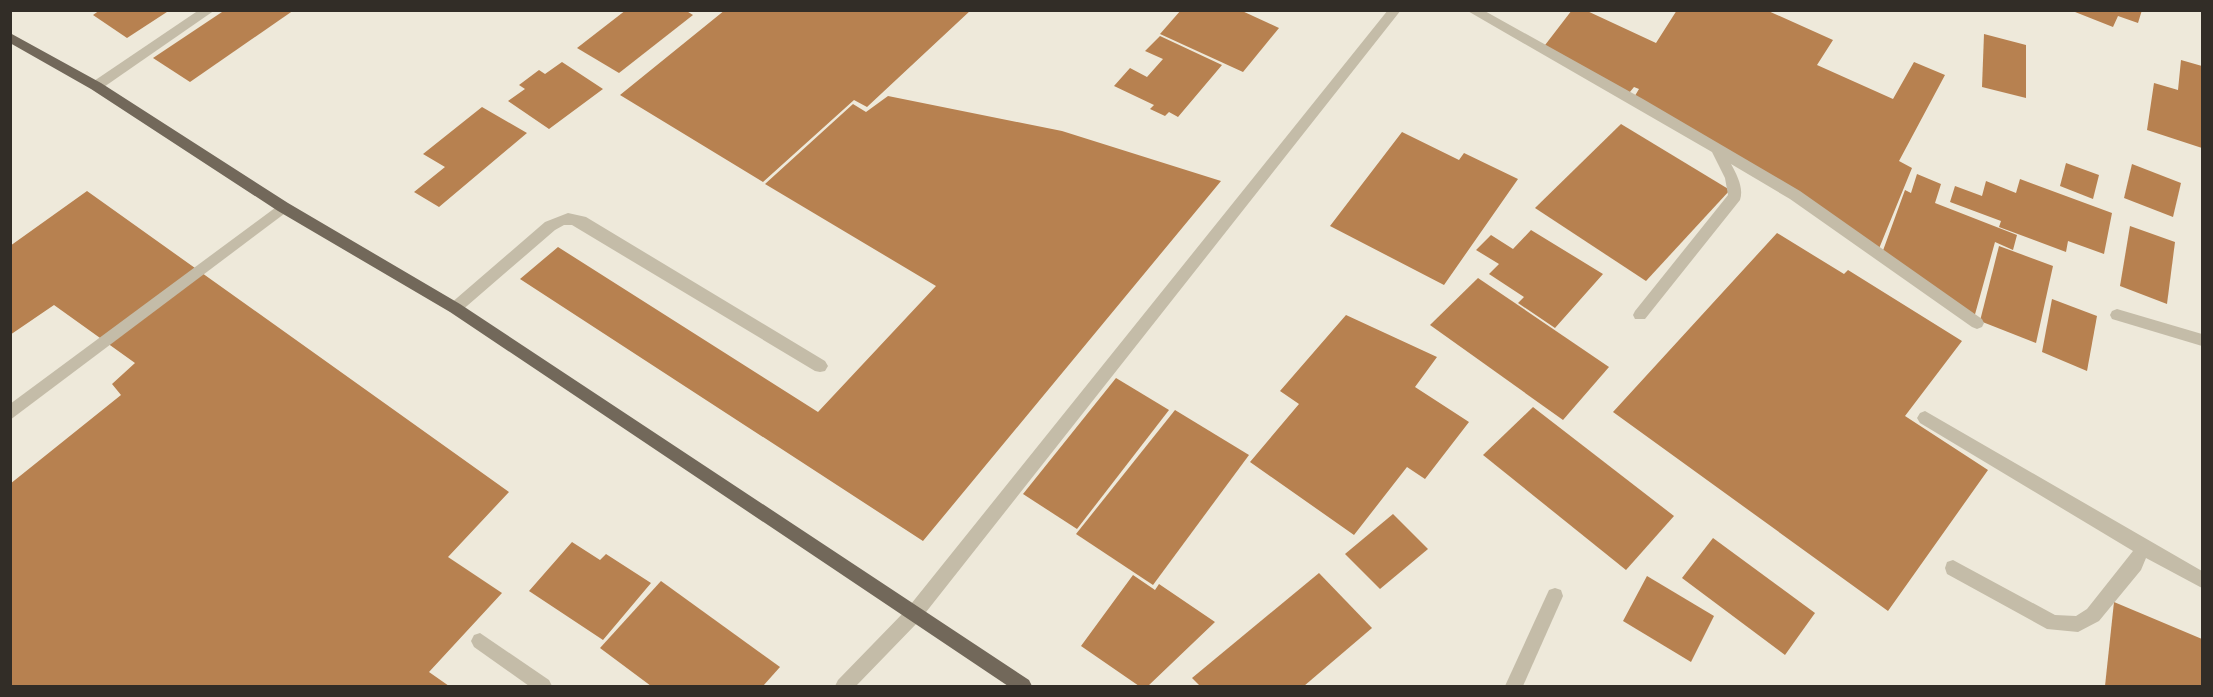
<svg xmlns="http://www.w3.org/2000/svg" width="2213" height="697" viewBox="0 0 2213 697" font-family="'Work Sans',sans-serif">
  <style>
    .building { fill: #b78150 }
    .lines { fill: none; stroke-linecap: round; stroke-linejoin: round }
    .service { fill: #c4bca8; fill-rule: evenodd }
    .primary { fill: #72685a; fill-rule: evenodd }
  </style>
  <rect width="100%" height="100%" fill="#eee9da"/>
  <!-- building -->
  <g class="building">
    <polygon points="100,10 170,10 127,38 93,15"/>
    <polygon points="225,10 294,10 190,82 153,58"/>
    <polygon points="626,10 685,10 693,15 619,73 577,48"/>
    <polygon points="725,10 971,10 867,107 854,100 763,182 620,95"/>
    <polygon points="1181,10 1240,10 1279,28 1243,72 1160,34"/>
    <polygon points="1572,10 1585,10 1656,43 1677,10 1766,10 1833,40 1817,65 1893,99 1914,62 1945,75 1899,161 1912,168 1878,251 1633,99 1639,89 1634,87 1625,98 1542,49"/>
    <polygon points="2070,10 2142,10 2138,23 2118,16 2113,27"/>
    <polygon points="1984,34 2026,45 2026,98 1982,87"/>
    <polygon points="1160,36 1222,65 1178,117 1169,112 1165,116 1150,109 1154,105 1114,86 1130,68 1147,77 1163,59 1145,51"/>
    <polygon points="2181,60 2202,66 2202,148 2147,130 2154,83 2178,90"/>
    <polygon points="562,62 603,89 549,129 508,101 525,89 519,85 539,70 545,74"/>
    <polygon points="888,96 1062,131 1221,181 923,541 520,279 558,247 818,412 936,286 765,184 853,104 866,112"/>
    <polygon points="482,107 527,133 439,207 414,192 445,167 423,154"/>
    <polygon points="1621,124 1730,190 1646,281 1535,208"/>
    <polygon points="1402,132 1459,160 1464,153 1518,179 1444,285 1330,226"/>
    <polygon points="2066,163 2099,175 2093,199 2060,186"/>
    <polygon points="2132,164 2181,183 2173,217 2124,198"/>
    <polygon points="1917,174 1941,184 1935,203 2017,235 2013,250 1995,242 1974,318 1881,256 1905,190 1911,193"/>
    <polygon points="2020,179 2112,213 2104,254 2068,241 2066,252 1999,227 2001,221 1950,202 1955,186 1982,196 1986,181 2016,193"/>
    <polygon points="87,191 509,492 448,557 502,593 429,672 449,686 10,686 10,484 121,395 112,384 135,363 54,305 10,335 10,246"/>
    <polygon points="2130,226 2175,242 2167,304 2120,286"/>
    <polygon points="1531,230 1603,274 1555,328 1518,303 1524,297 1489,274 1499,264 1476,250 1491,235 1513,249"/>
    <polygon points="1777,233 1844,274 1848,270 1962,341 1905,416 1988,470 1888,611 1613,412"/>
    <polygon points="1999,246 2053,266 2036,343 1980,321"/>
    <polygon points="1478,278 1609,367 1563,420 1430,325"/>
    <polygon points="2052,299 2097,316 2087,371 2042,352"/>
    <polygon points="1346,315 1437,357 1415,387 1469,422 1425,479 1407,467 1354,535 1250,462 1299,404 1280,391"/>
    <polygon points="1116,378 1169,410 1077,529 1023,494"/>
    <polygon points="1533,407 1674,516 1626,570 1483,455"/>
    <polygon points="1175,410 1249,455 1153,585 1076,534"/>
    <polygon points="1393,514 1428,549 1380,589 1345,554"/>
    <polygon points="1713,538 1815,613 1785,655 1682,578"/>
    <polygon points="572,542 600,560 606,554 651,583 603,640 529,591"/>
    <polygon points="1319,573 1372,628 1304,686 1200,686 1192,678"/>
    <polygon points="1133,575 1155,590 1159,584 1215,622 1148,686 1139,686 1081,646"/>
    <polygon points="1647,576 1714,616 1691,662 1623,621"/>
    <polygon points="661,581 780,667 763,686 651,686 600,648"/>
    <polygon points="2114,602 2202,639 2202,686 2105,686"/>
  </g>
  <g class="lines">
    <!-- service -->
    <g class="service">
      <polygon points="199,10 215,10 101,89 91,89 90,86 91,83"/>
      <polygon points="1388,10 1401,10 919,621 856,686 835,686 838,680 907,609"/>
      <path d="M1466 10H1483L1643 99 1800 191 1982 319 1984 323 1982 327 1977 329 1972 327 1790 199 1731 164C1737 175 1744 188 1740 200L1645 319H1635L1633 315 1635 311 1728 195 1725 178 1712 152Z"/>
      <polygon points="283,202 290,207 288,211 10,420 10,404"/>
      <polygon points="568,213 586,217 825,361 828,366 825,371 820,372 815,371 572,225 564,225 555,230 460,312 450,312 448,308 450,304 545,222"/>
      <polygon points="2117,309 2202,334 2202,346 2112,319 2110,315 2112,311"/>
      <polygon points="1925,411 2202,571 2202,588 2146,558 2141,570 2099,621 2078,632 2047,629 1947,574 1945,568 1947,562 1953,560 2055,615 2076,616 2087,609 2133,551 1920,423 1917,418 1920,413"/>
      <polygon points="1555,588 1561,590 1563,596 1523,686 1505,686 1549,590"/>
      <polygon points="480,633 549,680 552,686 529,686 474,647 471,641 474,635"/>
    </g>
    <!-- primary -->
    <polygon class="primary" points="10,33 101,83 288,203 460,304 1029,680 1032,686 1008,686 450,312 278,211 91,89 10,43"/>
  </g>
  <!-- border -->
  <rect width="2213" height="697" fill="none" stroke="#322d27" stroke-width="24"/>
</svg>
